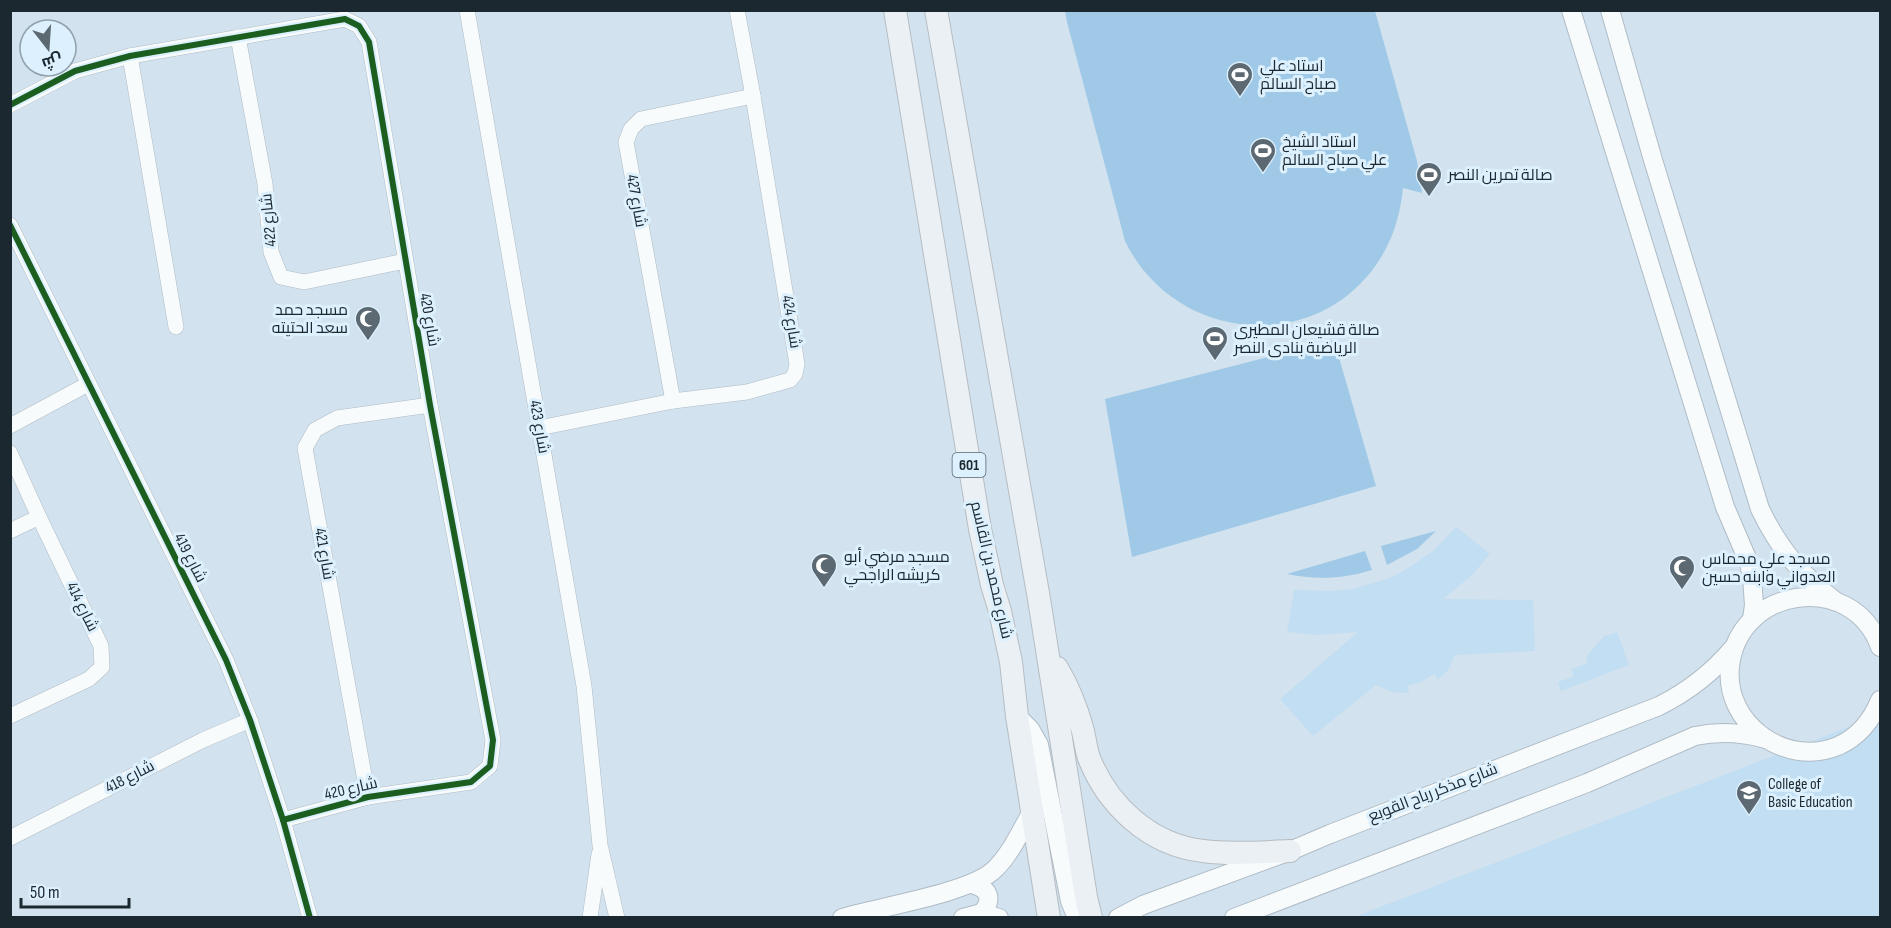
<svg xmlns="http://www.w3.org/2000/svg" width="1891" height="928" viewBox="0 0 1891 928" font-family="'Sofia Sans Condensed',Cairo,sans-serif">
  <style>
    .built { fill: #c2def2 }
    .green { fill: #9fc9e7 }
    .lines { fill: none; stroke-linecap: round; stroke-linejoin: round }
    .minor-casing { stroke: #afbcc6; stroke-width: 16 }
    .tertiary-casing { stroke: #afbcc6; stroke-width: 20 }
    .primary-casing { stroke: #b5bdc3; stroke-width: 24 }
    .minor { stroke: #f8fbfc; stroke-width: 15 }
    .tertiary { stroke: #f8fbfc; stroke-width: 18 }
    .primary { stroke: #ebf0f5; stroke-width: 22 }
    .cycleway-casing { stroke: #ddf0fd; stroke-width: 10 }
    .cycleway { stroke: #1b5e20; stroke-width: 6 }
    .labels { text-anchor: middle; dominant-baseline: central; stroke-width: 6; stroke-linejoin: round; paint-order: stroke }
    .shield { fill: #ddf0fd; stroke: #56646e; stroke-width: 1.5 }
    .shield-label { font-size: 15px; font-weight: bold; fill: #1c2830 }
    .poi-label { font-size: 16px; fill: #1c2830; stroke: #ddf0fd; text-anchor: start }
    .street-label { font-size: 16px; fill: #1c2830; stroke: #ddf0fd }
  </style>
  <rect width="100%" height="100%" fill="#d2e2ee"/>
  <!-- built -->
  <g class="built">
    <polygon points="1456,527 1490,554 1472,575 1443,599 1533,600 1535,651 1455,655 1448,670 1438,680 1434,674 1421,682 1408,686 1409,692 1401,693 1392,692 1376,685 1313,736 1280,699 1358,632 1317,635 1287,632 1294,590 1333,591 1353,589 1390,578 1405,570 1433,551"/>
    <polygon points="1617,632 1629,665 1561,691 1558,682 1574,676 1571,669 1588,663 1586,657 1603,637"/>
    <polygon points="1880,715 1880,917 1354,917"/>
  </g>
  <!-- green -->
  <g class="green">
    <path d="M1065 11H1375L1417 161 1422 193 1403 188C1400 217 1392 242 1376 265 1311 357 1173 340 1125 241L1067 22Z"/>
    <polygon points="1334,340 1376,486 1132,557 1105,399"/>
    <polygon points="1436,531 1417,549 1387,565 1381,546"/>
    <path d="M1365 551 1372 570C1343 579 1316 580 1287 574Z"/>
  </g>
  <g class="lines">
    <defs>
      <g id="minor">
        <polyline points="467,10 584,686 600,845 617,918"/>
        <polyline points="238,37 265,184 271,252 281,277 304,282 405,261"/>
        <polyline points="130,56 176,327"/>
        <polyline points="10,105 75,71 130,56 345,19 359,26 369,42 430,405 493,740 490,766 471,782 368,797 283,820"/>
        <polyline points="10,225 226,660 250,720 283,820 310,918"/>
        <polyline points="673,401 626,142 631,129 641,119 753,96"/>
        <polyline points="10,426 88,384"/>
        <polyline points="539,428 673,401 747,392 790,380 795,374 797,364 753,96 737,10"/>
        <polyline points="10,453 39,517 101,646 102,667 89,679 10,716"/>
        <polyline points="10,531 39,517"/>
        <polyline points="368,797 305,448 315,430 337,418 430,405"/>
        <polyline points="10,838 203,740 250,720"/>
        <polyline points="590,918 599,854"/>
      </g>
      <g id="tertiary">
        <polyline points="1571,10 1725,507 1749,563 1752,577 1754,605 1752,619"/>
        <path d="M1610 10 1653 160 1760 509C1779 548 1800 574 1835 601"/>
        <path d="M1880 647C1853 570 1738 586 1730 667 1724 723 1785 768 1838 746 1858 737 1872 720 1880 700"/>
        <polyline points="1017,716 1030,729 1039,745 1070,901 1077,918"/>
        <path d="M972 884C990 889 993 899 982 913"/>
        <path d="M842 918C878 907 971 893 995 869 1011 853 1021 831 1032 811"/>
        <polyline points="963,918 982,913 999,918"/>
        <path d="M1118 918 1143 905 1290 851 1330 834 1659 706C1689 691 1713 672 1734 647"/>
        <path d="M1234 918 1587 783 1695 736C1720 731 1741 732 1766 739"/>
      </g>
      <g id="primary">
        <polyline points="895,10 980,529 992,585 1000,611 1011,662 1017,716 1049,918"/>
        <polyline points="936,10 1039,599 1086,897 1091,918"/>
        <path d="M1057 668C1069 688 1077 709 1083 731 1085 740 1086 749 1089 758 1108 806 1150 845 1203 851 1232 855 1261 852 1290 851"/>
      </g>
    </defs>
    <!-- minor casing -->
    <use href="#minor" class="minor-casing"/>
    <!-- tertiary casing -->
    <use href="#tertiary" class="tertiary-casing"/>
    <!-- primary casing -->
    <use href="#primary" class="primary-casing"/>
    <!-- minor -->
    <use href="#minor" class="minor"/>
    <!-- tertiary -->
    <use href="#tertiary" class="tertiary"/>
    <!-- primary -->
    <use href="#primary" class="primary"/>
    <defs>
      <g id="cycleway">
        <polyline points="10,105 75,71 130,56 345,19 359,26 369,42 430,405 493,740 490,766 471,782 368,797 283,820"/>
        <polyline points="10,225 226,660 250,720 283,820 310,918"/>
      </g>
    </defs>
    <!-- cycleway casing -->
    <use href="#cycleway" class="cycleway-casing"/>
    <!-- cycleway -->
    <use href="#cycleway" class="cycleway"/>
  </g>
  <!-- icons -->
  <defs>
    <symbol id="stadium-pin" viewBox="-11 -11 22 30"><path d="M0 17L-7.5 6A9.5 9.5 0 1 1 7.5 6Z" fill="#5c6972" stroke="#ddf0fd"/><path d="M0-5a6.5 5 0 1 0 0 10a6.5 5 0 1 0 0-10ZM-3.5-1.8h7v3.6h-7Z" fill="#fff"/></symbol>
    <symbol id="mosque-pin" viewBox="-11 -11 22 30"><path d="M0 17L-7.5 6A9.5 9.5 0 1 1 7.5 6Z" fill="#5c6972" stroke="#ddf0fd"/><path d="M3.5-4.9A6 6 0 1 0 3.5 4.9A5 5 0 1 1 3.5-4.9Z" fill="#fff"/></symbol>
    <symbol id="school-pin" viewBox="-11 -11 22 30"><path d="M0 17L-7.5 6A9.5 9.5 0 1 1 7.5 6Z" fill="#5c6972" stroke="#ddf0fd"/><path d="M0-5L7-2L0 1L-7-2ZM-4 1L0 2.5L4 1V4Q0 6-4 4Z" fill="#fff"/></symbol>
  </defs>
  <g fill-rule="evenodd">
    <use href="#stadium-pin" x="1225" y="60" width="30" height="40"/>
    <use href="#stadium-pin" x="1248" y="136" width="30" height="40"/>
    <use href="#stadium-pin" x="1414" y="160" width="30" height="40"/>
    <use href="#mosque-pin" x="353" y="304" width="30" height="40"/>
    <use href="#stadium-pin" x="1200" y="324" width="30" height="40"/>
    <use href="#mosque-pin" x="809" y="551" width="30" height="40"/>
    <use href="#mosque-pin" x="1667" y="553" width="30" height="40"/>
    <use href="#school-pin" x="1734" y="778" width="30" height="40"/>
  </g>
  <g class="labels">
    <!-- shield labels -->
    <rect class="shield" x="952.5" y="453" width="33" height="24" rx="4.5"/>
    <g class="shield-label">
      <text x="969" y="465">601</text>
    </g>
    <!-- poi labels -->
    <g class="poi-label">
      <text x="1260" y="66">استاد علي<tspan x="1260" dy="18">صباح السالم</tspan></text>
      <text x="1282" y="142">استاد الشيخ<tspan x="1282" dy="18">علي صباح السالم</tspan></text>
      <text x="1448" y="175">صالة تمرين النصر</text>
      <text x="348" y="310" text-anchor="end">مسجد حمد<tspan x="348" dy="18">سعد الحتيته</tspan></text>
      <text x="1234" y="330">صالة قشيعان المطيرى<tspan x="1234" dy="18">الرياضية بنادى النصر</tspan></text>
      <text x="844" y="557">مسجد مرضي أبو<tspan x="844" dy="18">كريشه الراجحي</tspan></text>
      <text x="1702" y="559">مسجد علي محماس<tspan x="1702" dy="18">العدواني وابنه حسين</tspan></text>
      <text x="1768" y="784">College of<tspan x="1768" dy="18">Basic Education</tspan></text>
    </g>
    <!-- street labels -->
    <g class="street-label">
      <text transform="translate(636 201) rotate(80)">شارع 427</text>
      <text transform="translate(269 220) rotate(-95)">شارع 422</text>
      <text transform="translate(429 320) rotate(80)">شارع 420</text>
      <text transform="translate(791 322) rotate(81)">شارع 424</text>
      <text transform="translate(539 427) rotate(80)">شارع 423</text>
      <text transform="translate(324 554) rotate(80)">شارع 421</text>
      <text transform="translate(190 558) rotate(63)">شارع 419</text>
      <text transform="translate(991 570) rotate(77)">شارع محمد بن القاسم</text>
      <text transform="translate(82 607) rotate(64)">شارع 414</text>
      <text transform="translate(130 777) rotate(-27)">شارع 418</text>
      <text transform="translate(351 789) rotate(-13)">شارع 420</text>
      <text transform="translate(1433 793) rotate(-21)">شارع مذكر رباح القوبع</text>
    </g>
  </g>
  <!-- border -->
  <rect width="1891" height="928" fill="none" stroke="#1c2830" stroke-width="24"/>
  <!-- north arrow -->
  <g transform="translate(48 48) rotate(163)"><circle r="28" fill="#ddf0fd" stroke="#90a0ab" stroke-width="1.5"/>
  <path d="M0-4.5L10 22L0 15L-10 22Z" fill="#5c6972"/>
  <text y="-9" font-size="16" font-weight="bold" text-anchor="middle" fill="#1c2830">ش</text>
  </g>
  <!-- scale -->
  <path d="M21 898v9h108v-9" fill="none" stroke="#1c2830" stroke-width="3"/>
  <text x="30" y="898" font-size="18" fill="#1c2830" stroke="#ddf0fd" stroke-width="4.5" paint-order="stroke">50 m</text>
</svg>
